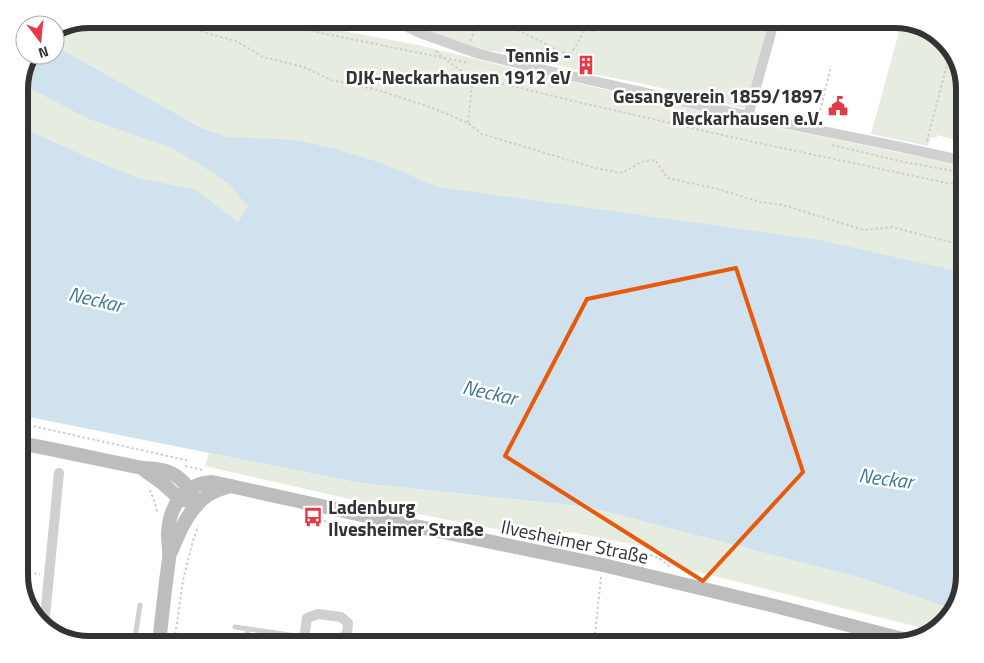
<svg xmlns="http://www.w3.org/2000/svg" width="984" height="663" viewBox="0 0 984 663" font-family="'Titillium Web',sans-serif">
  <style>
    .green { fill: #e6ecdf }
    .water { fill: #cfe2ee }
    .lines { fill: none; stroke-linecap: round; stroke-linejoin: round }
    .path { stroke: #cdcdcd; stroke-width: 2; stroke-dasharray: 2.5 2.5; stroke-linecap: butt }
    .lane { stroke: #d0d0d0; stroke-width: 5 }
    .street { stroke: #d0d0d0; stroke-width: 10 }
    .secondary { stroke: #bdbdbd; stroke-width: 14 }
    .marked { fill: none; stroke: #e8590c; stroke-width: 4; stroke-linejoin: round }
    .labels { text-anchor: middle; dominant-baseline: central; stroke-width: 5; stroke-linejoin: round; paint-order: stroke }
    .poi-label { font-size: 19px; font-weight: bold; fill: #333; stroke: #fff; text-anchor: end }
    .street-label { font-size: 19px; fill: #333; stroke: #fff }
    .water-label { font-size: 20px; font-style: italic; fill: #3f7597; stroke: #fff }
    .rim { fill: none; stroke: #333; stroke-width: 6 }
  </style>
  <rect width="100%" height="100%" fill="#fff"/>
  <!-- green -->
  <g class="green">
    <polygon points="88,19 279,19 418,45 545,76 769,126 965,166 965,433 19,327 19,84 32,55 55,55 55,32"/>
    <polygon points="403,19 772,19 750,110 644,84 599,75 502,52 475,50 427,33"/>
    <polygon points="902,21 935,31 958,57 965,88 965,143 937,135 936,138 931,137 928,146 871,134"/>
    <polygon points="209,453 360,483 588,507 857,577 955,610 953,614 935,631 690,570 657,549 571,532 532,536 402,511 205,466"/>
  </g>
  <!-- water -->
  <polygon class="water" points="55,46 201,128 227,137 296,140 336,149 381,163 438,187 819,240 965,273 965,575 955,610 857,577 588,507 360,483 19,415 19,126 89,158 138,178 196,190 238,222 248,207 230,185 201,165 170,147 89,119 35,91 20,81 32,55 55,55"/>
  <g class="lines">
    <!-- path -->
    <g class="path">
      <polyline points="163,19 174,21 206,33 236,41 263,57 304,67 331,80 374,89 430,107 468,123 482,134 595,168 622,173 641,162 655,160 668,178 718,189 760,202 783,205 864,230 892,227 942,240 965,245"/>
      <polyline points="253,19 469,63"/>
      <polyline points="458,19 476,28"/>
      <polyline points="495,19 570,56 591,19"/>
      <polyline points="587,28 595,32"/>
      <polyline points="470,41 480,19"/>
      <polyline points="436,51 442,57 467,75 569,100 749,141 947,183 965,185"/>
      <polyline points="468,76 472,86 468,123"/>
      <polyline points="818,120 831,66"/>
      <polyline points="927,141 951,49"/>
      <polyline points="832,145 904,162 965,173"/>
      <polyline points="19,423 177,458 186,460 185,464"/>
      <polyline points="185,466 202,470"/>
      <polyline points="150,490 155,503 158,514"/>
      <polyline points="319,520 337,524"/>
      <polyline points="542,538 565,538 654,556 660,559 670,567"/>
      <polyline points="19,572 40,574"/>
      <polyline points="174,644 183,580 193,541 198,526"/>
      <polyline points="594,644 601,577"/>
    </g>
    <!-- lane -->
    <g class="lane">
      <polyline points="235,627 303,637"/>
      <polyline points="134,644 140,605"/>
      <polyline points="245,644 248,629"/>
    </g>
    <!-- street -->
    <g class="street">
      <polyline points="390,19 420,33 479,54 554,72 748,116 891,145 965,161"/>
      <polyline points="748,116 775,19"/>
      <polyline points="44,627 59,473"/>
      <polyline points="303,644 307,618 318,614 341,617 348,623 347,634 338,641 330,644"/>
    </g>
    <!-- secondary -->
    <g class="secondary">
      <path d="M19 443C58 450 97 459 137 467 148 469 160 468 171 473 185 480 191 491 197 505"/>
      <polyline points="144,470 161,482 179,498 187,501"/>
      <path d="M171 552C179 532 189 508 208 495 215 491 223 488 231 486"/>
      <path d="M159 644C162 616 165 587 169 559 170 551 168 544 168 536 168 508 183 484 212 482L371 517 603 565 775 606 910 641"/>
    </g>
  </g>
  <!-- marked area -->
  <path class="marked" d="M736 268 803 472 703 581 505 456 587 299Z"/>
  <!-- icons -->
  <defs>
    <symbol id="building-bare" viewBox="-9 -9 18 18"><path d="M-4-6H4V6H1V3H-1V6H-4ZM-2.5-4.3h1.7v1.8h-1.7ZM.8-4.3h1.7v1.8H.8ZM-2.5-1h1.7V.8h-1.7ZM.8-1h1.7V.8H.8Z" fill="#e63946" stroke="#fff" stroke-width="2.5" paint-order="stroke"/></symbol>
    <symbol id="civic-bare" viewBox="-9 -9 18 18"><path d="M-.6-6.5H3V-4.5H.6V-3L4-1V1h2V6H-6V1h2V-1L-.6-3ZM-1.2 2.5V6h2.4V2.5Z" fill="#e63946" stroke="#fff" stroke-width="2.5" paint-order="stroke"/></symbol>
    <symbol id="bus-bare" viewBox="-9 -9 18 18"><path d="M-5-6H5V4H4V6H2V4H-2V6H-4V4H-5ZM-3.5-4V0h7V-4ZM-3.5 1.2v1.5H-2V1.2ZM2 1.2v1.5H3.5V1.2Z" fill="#e63946" stroke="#fff" stroke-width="2.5" paint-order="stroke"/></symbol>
  </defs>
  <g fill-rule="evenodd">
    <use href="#building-bare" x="572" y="51" width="28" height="28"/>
    <use href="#civic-bare" x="824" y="92" width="28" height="28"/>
    <use href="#bus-bare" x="299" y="503" width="28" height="28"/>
  </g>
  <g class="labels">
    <!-- poi labels -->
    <g class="poi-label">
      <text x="571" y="54">Tennis -<tspan x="571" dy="22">DJK-Neckarhausen 1912 eV</tspan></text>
      <text x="823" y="95">Gesangverein 1859/1897<tspan x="823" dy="22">Neckarhausen e.V.</tspan></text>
      <text x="328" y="506" text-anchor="start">Ladenburg<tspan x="328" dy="22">Ilvesheimer Straße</tspan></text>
    </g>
    <!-- street labels -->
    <g class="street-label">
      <text transform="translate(575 541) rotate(12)">Ilvesheimer Straße</text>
    </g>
    <!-- water labels -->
    <g class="water-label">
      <text transform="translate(96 299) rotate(13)">Neckar</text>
      <text transform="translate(490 392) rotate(13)">Neckar</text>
      <text transform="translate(886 478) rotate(7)">Neckar</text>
    </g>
  </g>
  <!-- crop -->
  <path d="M0 0H984V663H0ZM89 28H895A61 61 0 0 1 956 89V575A61 61 0 0 1 895 636H89A61 61 0 0 1 28 575V89A61 61 0 0 1 89 28Z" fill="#fff" fill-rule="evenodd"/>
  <path class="rim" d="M89 28H895A61 61 0 0 1 956 89V575A61 61 0 0 1 895 636H89A61 61 0 0 1 28 575V89A61 61 0 0 1 89 28Z"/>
  <!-- north arrow -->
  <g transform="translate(40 40) rotate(164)"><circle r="24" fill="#ffffff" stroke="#adadad"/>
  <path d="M0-4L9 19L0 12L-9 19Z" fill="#e63946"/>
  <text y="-8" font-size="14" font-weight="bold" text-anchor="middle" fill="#333333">N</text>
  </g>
</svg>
